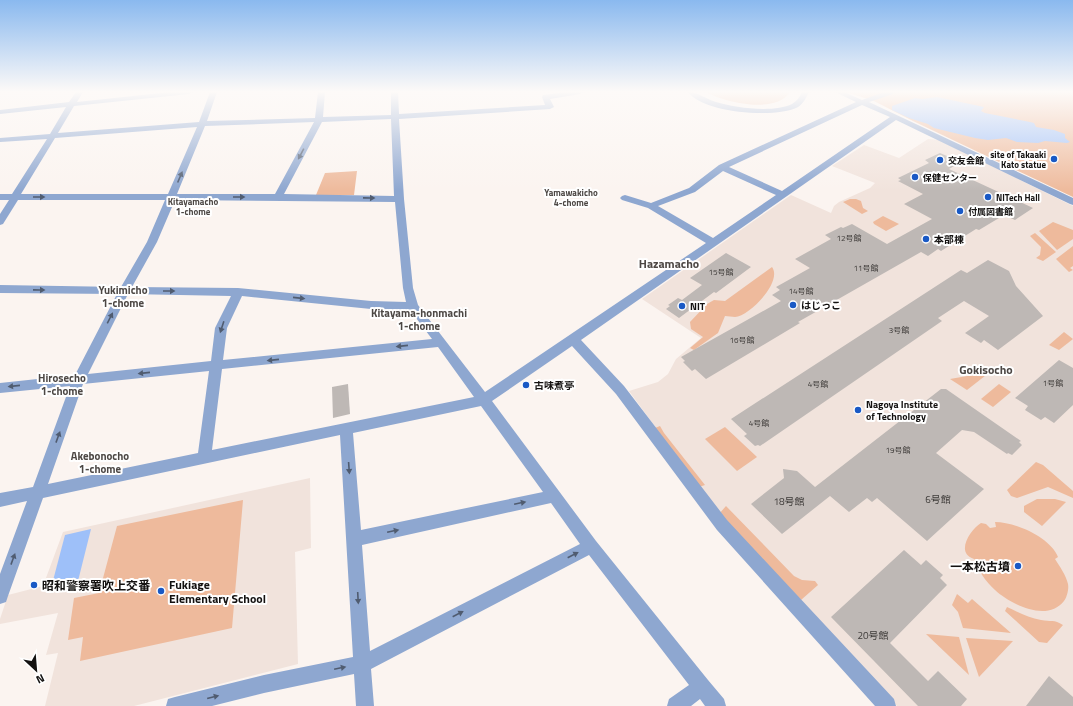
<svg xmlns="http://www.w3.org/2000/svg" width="1073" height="706" viewBox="0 0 1073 706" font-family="'Titillium Web','Noto Sans JP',sans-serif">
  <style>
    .built { fill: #f1e3dc }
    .green { fill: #eeba9c }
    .water { fill: #9ec0f9 }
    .building { fill: #beb8b5 }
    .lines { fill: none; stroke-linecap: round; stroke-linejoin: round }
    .minor { fill: #8ea7d0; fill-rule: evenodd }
    .oneway { fill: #505c70 }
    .poi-dot { fill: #1959c5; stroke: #fff; stroke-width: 1.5 }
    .labels { text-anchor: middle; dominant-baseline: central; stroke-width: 4; stroke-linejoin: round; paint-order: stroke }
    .number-label { font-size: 8px; fill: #3e3b39 }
    .far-poi-label { font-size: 9px; font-weight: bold; fill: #131110; stroke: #fff; text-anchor: start }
    .far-neighbourhood-label { font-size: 9px; font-weight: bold; fill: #4c4744; stroke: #fff }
    .poi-label { font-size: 10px; font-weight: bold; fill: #131110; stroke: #fff; text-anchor: start }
    .near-number-label { font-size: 10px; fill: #3e3b39 }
    .neighbourhood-label { font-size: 11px; font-weight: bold; fill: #4c4744; stroke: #fff }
    .quarter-label { font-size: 12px; font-weight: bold; fill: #4c4744; stroke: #fff }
    .near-poi-label { font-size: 12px; font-weight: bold; fill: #131110; stroke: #fff; text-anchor: start }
  </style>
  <rect width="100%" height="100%" fill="#fbf4f0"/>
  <!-- built -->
  <g class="built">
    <polygon points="928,139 939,140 1073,206 1073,706 897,706 787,585 724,521 629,391 658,382 668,374 676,359 701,338 642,299 791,195 831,213 834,206 839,202 870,188 875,183 832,166 864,145 899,158"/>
    <polygon points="310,478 311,548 295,552 298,664 134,706 45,706 58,653 46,655 58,613 0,624 0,619 8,595 43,586 63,532"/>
  </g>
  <!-- green -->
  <g class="green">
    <path d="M706 92H790C776 114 725 103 706 92Z"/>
    <polygon points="846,92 1073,92 1073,197 913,121 874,101"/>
    <polygon points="357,171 354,195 316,195 325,173"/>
    <polygon points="850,199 856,199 861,201 863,208 868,211 862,214 843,202"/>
    <polygon points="883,216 899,224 886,231 874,224 873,222"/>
    <polygon points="1053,222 1073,230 1073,239 1057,250 1039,231"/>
    <polygon points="1035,233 1056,252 1043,261 1036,258 1040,255 1041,247 1030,236"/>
    <polygon points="1073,246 1073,266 1070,268 1073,270 1069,272 1056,259"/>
    <path d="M772 267C783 282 749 316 735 317 732 317 728 316 725 316L718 333 694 350 690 348 703 337 691 329 690 322 707 304 714 300 725 301Z"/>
    <polygon points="1064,332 1073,339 1059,350 1049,345"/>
    <polygon points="990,372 967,390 950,379"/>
    <polygon points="999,384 1011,392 993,407 981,399"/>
    <polygon points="660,426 664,433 705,485 699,487 655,428"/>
    <polygon points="725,427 757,457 737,471 705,439"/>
    <polygon points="1036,462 1043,465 1073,491 1073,498 1048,487 1017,498 1011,496 1007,490"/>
    <polygon points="1037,499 1055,499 1066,502 1042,526 1024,512 1024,506"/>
    <polygon points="243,500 232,628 80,661 83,637 68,640 74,598 99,593 117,526"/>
    <polygon points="726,506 794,576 802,580 815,581 818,585 801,600 719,514"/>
    <path d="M995 522C1015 522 1050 537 1058 557L1055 559C1060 567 1066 575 1068 584 1069 589 1067 597 1064 601 1047 623 1010 604 995 590 985 581 979 571 974 559 955 553 970 530 981 523L986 524 990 528 996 527Z"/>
    <polygon points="957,594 968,603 972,599 1011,633 963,628 958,612 952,605"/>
    <path d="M1007 607C1018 612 1029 618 1041 620 1051 622 1054 619 1063 625L1047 643 1039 642 1005 611Z"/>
    <polygon points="926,634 959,637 969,675"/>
    <polygon points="966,638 1013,641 979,677"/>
  </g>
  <!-- water -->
  <g class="water">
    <polygon points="937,97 984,107 981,111 985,113 1030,122 1034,123 1036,127 1054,130 1065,134 1065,138 1070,142 1067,143 1045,141 1038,143 1017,142 1006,138 988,140 975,138 934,128 928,124 909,118 892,110 892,106 915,98 922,99"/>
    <polygon points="91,529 77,585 50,592 65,535"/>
  </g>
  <!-- building -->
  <g class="building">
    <polygon points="940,153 961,162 949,169 1033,208 1015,220 1004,215 979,230 976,229 941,251 938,249 928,256 921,252 798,322 800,323 706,379 695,369 692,371 683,362 685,361 681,357 781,301 772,295 780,290 776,287 810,268 795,259 831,239 825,235 841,227 843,228 852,224 887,244 932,219 904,204 923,194 898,181 901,180 898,178 929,163 925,160"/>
    <polygon points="726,253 751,267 716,293 714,292 679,318 666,309 670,306 668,305 678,298 682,300 702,285 690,278"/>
    <polygon points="988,260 1009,271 1016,286 1043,316 998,350 984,340 981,343 965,333 989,316 964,301 938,318 942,321 760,446 758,445 755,446 744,436 747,434 731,419 961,270 967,273"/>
    <polygon points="1059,360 1073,368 1073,405 1054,423 1045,417 1041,420 1025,410 1028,406 1015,398"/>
    <polygon points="348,384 350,414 333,418 332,387"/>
    <polygon points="941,389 946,389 1021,441 1019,442 1022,445 1012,455 1008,453 1007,454 974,432 962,430 936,453 984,489 927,541 877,498 872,502 867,498 849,512 830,496 782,534 751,504 784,478 783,469 797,471 815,487"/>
    <polygon points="904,550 921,565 926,560 943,575 940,578 947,585 890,643 928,681 938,671 967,699 961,706 918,706 831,617"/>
    <polygon points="1049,676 1073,697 1073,706 1026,706"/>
  </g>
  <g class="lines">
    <!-- minor -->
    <g class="minor">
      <path d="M76 92H83L77 102 170 92H193L189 94 74 106 58 133 199 122 210 92H217L207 121 315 118 318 92H325L323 117 391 115V92H398L399 114 545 105 542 97 543 95 567 92H583L580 94 550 99 554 107 550 109 399 119 404 199 413 288 418 305 485 392 706 243 648 208 622 200 620 198 622 196 625 195 651 203 689 188 719 165 856 102 835 92H844L862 100 884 92H893V94L869 102 1073 198V205L1070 204 896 120 581 340 624 386 727 520 894 699 896 706H875L717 530 616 394 572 346 492 401 596 541 708 680 724 699 726 706H705L700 699 691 706H667L669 699 689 685 589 555 371 669 374 706H356L354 674 264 693 212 706H166L168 699 175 697 264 675 353 657 340 435 43 498 8 596 6 602 0 604V574L27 501 0 507V493L33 487 70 386 0 393V383L75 375 117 294 0 293V285L121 287 147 242 165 200H18L3 224 0 225V214L9 200H0V194H12L47 139 0 142V138L50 134 66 107 0 114V110L69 102ZM862 105 890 117 782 191 729 167ZM391 119 394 196 284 194 322 122ZM314 122 275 194H177L205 126ZM197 127 168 194H21L55 138ZM723 171 776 195 713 238 658 206 695 192ZM175 200 395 202 403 288 406 302 371 301 238 288 132 287 157 242ZM128 294 231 296 215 328 211 361 88 374ZM242 296 371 309 410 310 432 339 223 360 227 328ZM438 347 474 397 212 450 222 369ZM209 371 198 453 48 484 83 384ZM481 406 543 492 361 530 353 433ZM551 503 580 544 370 651 362 545Z"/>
      <path d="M688 92C698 92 706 99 716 102 735 108 774 113 792 104 797 101 800 97 802 92H809C806 98 803 104 798 107 775 119 703 113 688 92Z"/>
    </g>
  </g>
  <!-- one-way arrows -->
  <defs><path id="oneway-solid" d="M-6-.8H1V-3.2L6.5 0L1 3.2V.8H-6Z"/></defs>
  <g class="oneway">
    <use href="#oneway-solid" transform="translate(301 154) rotate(118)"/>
    <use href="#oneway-solid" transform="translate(180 177) rotate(-67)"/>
    <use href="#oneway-solid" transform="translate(39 197)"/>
    <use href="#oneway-solid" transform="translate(239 197)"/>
    <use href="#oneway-solid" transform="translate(369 198) rotate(1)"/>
    <use href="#oneway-solid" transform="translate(39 290) rotate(1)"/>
    <use href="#oneway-solid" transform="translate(169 291)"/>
    <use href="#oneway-solid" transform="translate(299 298) rotate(6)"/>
    <use href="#oneway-solid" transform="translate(110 318) rotate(-63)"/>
    <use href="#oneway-solid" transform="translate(222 327) rotate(108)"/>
    <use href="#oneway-solid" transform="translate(402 346) rotate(174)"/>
    <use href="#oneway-solid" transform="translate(273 360) rotate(174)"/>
    <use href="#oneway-solid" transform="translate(144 373) rotate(174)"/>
    <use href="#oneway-solid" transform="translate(14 386) rotate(174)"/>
    <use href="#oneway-solid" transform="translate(58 437) rotate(-70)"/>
    <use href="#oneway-solid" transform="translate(349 468) rotate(86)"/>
    <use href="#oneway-solid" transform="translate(520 503) rotate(-12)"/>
    <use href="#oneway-solid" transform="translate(393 531) rotate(-12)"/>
    <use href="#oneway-solid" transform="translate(573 555) rotate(-27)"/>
    <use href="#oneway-solid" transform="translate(13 559) rotate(-70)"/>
    <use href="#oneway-solid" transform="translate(358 598) rotate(87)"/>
    <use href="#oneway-solid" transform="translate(458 614) rotate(-27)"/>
    <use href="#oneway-solid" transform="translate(340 668) rotate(-12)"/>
    <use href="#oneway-solid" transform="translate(213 697) rotate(-14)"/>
  </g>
  <!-- sky -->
  <linearGradient id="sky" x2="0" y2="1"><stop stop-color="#8ab9ef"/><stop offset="0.48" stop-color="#fdfaf8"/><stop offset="1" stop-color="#fdfaf8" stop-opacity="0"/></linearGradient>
  <rect width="1073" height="191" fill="url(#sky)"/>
  <!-- markers -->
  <g class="poi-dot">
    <circle cx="1054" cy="159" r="4"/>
    <circle cx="940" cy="160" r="4"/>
    <circle cx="915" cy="177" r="4"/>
    <circle cx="988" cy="197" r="4"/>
    <circle cx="960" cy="211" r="4"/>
    <circle cx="926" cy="239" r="4"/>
    <circle cx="793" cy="305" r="4"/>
    <circle cx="682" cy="306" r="4"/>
    <circle cx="526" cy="385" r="4"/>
    <circle cx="858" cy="410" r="4"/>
    <circle cx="1018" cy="566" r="4"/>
    <circle cx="34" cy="585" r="4"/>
    <circle cx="161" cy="591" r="4"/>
  </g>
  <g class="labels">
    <!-- number labels -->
    <g class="number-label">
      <text x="849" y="238">12号館</text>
      <text x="866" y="268">11号館</text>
      <text x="721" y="272">15号館</text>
      <text x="801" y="291">14号館</text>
      <text x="899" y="330">3号館</text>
      <text x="742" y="340">16号館</text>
      <text x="1053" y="383">1号館</text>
      <text x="818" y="384">4号館</text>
      <text x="759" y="423">4号館</text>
      <text x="898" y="450">19号館</text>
    </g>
    <!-- far-poi labels -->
    <g class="far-poi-label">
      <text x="1046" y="154" text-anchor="end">site of Takaaki<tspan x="1046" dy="10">Kato statue</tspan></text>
      <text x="948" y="160">交友会館</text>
      <text x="923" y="177">保健センター</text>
      <text x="996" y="197">NITech Hall</text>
      <text x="968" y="211">付属図書館</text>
    </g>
    <!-- far-neighbourhood labels -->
    <g class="far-neighbourhood-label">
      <text x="571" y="192">Yamawakicho<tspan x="571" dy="10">4-chome</tspan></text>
      <text x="193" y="201">Kitayamacho<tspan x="193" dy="10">1-chome</tspan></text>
    </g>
    <!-- poi labels -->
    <g class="poi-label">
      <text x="934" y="239">本部棟</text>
      <text x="801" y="305">はじっこ</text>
      <text x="690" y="306">NIT</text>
      <text x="534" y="385">古味煮亭</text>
      <text x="866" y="404">Nagoya Institute<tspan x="866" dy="12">of Technology</tspan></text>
    </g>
    <!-- near-number labels -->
    <g class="near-number-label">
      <text x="938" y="499">6号館</text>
      <text x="789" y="501">18号館</text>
      <text x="873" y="635">20号館</text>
    </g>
    <!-- neighbourhood labels -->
    <g class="neighbourhood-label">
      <text x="123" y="290">Yukimicho<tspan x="123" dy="13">1-chome</tspan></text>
      <text x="419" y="313">Kitayama-honmachi<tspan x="419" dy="13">1-chome</tspan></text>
      <text x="62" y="378">Hirosecho<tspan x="62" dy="13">1-chome</tspan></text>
      <text x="100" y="456">Akebonocho<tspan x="100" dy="13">1-chome</tspan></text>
    </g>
    <!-- quarter labels -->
    <g class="quarter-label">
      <text x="669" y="263">Hazamacho</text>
      <text x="986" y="369">Gokisocho</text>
    </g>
    <!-- near-poi labels -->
    <g class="near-poi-label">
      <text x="1010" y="566" text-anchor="end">一本松古墳</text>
      <text x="169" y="584">Fukiage<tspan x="169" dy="14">Elementary School</tspan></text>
      <text x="42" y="585">昭和警察署吹上交番</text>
    </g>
  </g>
  <!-- north arrow -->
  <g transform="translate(36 670) rotate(154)" stroke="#ffffff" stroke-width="3" paint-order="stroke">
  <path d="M0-3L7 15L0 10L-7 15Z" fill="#131110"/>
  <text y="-6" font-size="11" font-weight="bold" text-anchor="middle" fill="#131110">N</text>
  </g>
</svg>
